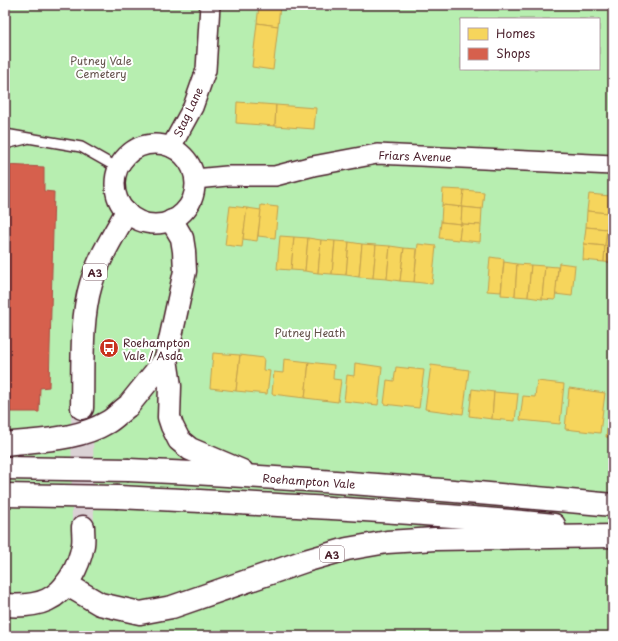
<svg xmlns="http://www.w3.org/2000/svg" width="618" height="641" viewBox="0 0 618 641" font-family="'Playpen Sans',sans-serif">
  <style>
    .green { fill: #b7eeb0; stroke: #80866e; fill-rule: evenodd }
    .homes { fill: #f6d55c; stroke: #c29e4d }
    .shops { fill: #d6604d; stroke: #ac4c43 }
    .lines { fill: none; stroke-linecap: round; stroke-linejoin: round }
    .trunk-tunnel { stroke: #dbd2d5; stroke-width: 22; stroke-dasharray: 22 11; stroke-linecap: butt }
    .service-casing { stroke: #4a1f2b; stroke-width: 12 }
    .minor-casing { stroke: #4a1f2b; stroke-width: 22 }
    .trunk-casing { stroke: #4a1f2b; stroke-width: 25 }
    .service { stroke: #fff; stroke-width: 9 }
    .minor { stroke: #fff; stroke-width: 19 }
    .trunk { stroke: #fff; stroke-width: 22 }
    .trunk-bridge-casing { stroke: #4a1f2b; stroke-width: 25; stroke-linecap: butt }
    .trunk-bridge { stroke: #fff; stroke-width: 22 }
    .labels { text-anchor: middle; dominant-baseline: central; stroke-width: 4; stroke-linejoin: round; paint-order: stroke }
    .shield { fill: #fff; stroke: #80626b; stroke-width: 1 }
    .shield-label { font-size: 10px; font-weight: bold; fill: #4a1f2b }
    .park-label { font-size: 11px; fill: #65534c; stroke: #fff }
    .street-label { font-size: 11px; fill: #4a1f2b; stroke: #fff }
    .poi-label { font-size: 11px; fill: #4a1f2b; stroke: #fff; text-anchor: start }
  </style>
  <rect width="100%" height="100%" fill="#fff"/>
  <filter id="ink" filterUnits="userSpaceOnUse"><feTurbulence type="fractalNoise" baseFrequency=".025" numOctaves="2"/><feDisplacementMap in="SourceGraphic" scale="8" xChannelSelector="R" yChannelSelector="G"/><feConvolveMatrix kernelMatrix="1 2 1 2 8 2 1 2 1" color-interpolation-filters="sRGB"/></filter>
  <g filter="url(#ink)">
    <!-- green -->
    <path class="green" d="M5 5H613V636H5ZM461 19H599V69H461Z"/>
    <!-- homes -->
    <g class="homes">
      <polygon points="259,5 280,5 278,26 257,23"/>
      <polygon points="257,23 278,26 273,70 252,67"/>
      <polygon points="237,102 276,105 275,126 236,123"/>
      <polygon points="276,105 316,108 314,129 275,126"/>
      <polygon points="443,189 464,190 462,207 442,205"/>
      <polygon points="464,190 484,192 482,209 462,207"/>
      <polygon points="589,194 610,196 608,213 587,211"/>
      <polygon points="610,196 613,196 613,213 608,213"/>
      <polygon points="261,205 278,207 275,238 258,236"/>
      <polygon points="442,205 462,207 461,224 441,222"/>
      <polygon points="230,206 247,208 242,247 225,245"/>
      <polygon points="462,207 482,209 481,225 461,224"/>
      <polygon points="247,208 261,210 257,241 243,239"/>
      <polygon points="587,211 608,213 607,229 586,227"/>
      <polygon points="608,213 613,213 613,230 607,229"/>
      <polygon points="441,222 461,224 459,240 439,238"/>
      <polygon points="461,224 481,225 480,242 459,240"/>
      <polygon points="586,227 607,229 605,246 584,244"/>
      <polygon points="607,229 613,230 613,246 605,246"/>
      <polygon points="280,236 294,237 291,270 277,269"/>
      <polygon points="294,237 308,238 305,271 291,270"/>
      <polygon points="308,238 321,240 318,273 305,271"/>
      <polygon points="321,240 335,241 332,274 318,273"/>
      <polygon points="335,241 349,242 346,275 332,274"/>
      <polygon points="349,242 362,244 359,277 346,275"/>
      <polygon points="362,244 376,245 373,278 359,277"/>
      <polygon points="418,244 436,246 432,284 414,282"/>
      <polygon points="584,244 605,246 604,262 583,260"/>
      <polygon points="376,245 390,246 387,279 373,278"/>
      <polygon points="390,246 404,248 400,281 387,279"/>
      <polygon points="605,246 613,246 613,263 604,262"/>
      <polygon points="404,248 417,249 414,282 400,281"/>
      <polygon points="490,257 504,259 501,292 487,291"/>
      <polygon points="504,262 517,264 515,296 501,295"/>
      <polygon points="559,263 575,265 572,296 555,294"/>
      <polygon points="517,264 531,265 528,297 515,296"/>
      <polygon points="531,265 545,266 542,299 528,297"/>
      <polygon points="545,266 558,267 555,300 542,299"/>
      <polygon points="213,353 240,355 236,391 210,388"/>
      <polygon points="240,355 264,358 263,370 270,371 267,394 236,391"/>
      <polygon points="284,359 309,362 305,398 272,394 274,372 283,373"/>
      <polygon points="309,362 334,365 333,379 341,380 338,402 305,398"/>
      <polygon points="355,363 382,367 378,405 344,401 347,375 354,376"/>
      <polygon points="431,365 469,370 463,414 425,409"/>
      <polygon points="396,367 424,370 419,408 384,404 387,380 394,381"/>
      <polygon points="537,381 564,384 560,424 520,420 523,396 535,397"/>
      <polygon points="569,388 605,393 600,433 565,429"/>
      <polygon points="472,389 494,392 492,419 469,416"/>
      <polygon points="494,392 518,394 515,421 492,419"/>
      <polygon points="611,399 613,400 613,438 606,437"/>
    </g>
    <!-- shops -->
    <polygon class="shops" points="5,165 44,167 44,191 54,192 49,387 40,388 39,412 5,412"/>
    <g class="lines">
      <!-- trunk-tunnel -->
      <polyline class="trunk-tunnel" points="82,408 83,527"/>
      <defs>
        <g id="service">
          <polyline points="5,134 81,147 118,168"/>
          <polyline points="5,144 26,139"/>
        </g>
        <g id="minor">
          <circle cx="155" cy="184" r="40"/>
          <polyline points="171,147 193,107 206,70 210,5"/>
          <polyline points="195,179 227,176 275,176 313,166 377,154 613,165"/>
        </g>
        <g id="trunk">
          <polyline points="172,221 182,238 184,251 185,271 166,359 170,386 169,417 172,426 179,440 190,449 242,471"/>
          <polyline points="128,406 166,359"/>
          <path d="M82 408C83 370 80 320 91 284 99 258 113 236 126 213"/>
          <path d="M129 470C291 477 452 490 613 505"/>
          <path d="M118 497C264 504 409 511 554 525"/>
          <polyline points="66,584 100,604 140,613 172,607 305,561 347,549 387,542 435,539 613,536"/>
          <path d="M5 605C19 606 34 606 47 600 67 591 79 566 83 545 84 539 83 533 83 527"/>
        </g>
      </defs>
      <!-- service casing -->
      <use href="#service" class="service-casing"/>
      <!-- minor casing -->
      <use href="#minor" class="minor-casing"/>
      <!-- trunk casing -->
      <use href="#trunk" class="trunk-casing"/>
      <!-- service -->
      <use href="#service" class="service"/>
      <!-- minor -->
      <use href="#minor" class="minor"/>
      <!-- trunk -->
      <use href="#trunk" class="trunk"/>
      <defs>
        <g id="trunk-bridge">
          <path d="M5 444C40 440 78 440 108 422 115 418 121 411 128 406"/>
          <polyline points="5,468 129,470"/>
          <polyline points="5,495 118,497"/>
        </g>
      </defs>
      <!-- trunk-bridge casing -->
      <use href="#trunk-bridge" class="trunk-bridge-casing"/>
      <!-- trunk-bridge -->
      <use href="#trunk-bridge" class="trunk-bridge"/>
    </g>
  </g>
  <!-- icons -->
  <defs>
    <symbol id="bus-disc" viewBox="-11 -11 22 22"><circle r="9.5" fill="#c8321e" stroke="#fff"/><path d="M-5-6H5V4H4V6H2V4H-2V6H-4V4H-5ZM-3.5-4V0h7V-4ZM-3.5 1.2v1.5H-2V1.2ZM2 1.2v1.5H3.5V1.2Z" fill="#fff"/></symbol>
  </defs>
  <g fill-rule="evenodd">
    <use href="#bus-disc" x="98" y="337" width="22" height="22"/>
  </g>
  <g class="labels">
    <!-- shield labels -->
    <g class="shield">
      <rect x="83" y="264" width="24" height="16" rx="3"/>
      <rect x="320" y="546" width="24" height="16" rx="3"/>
    </g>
    <g class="shield-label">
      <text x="95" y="272">A3</text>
      <text x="332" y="554">A3</text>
    </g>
    <!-- park labels -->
    <g class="park-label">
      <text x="101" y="60">Putney Vale<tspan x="101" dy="13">Cemetery</tspan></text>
      <text x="310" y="332">Putney Heath</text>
    </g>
    <!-- street labels -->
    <g class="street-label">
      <text transform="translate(188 112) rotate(-65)">Stag Lane</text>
      <text transform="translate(415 156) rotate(2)">Friars Avenue</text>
      <text transform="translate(309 481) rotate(4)">Roehampton Vale</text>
    </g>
    <!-- poi labels -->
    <g class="poi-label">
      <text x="123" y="342">Roehampton<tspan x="123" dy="13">Vale / Asda</tspan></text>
    </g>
  </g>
  <!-- margin -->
  <rect width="618" height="641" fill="none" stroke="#fff" stroke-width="20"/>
  <rect x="10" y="10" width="598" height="621" fill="none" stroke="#4a1f2b" stroke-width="1.5" filter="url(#ink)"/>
  <!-- legend -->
  <rect x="460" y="18" width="140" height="52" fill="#ffffff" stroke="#b7a5aa"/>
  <rect x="468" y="28" width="20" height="12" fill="#f6d55c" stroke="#b7a5aa"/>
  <text x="496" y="38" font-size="12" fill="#4a1f2b">Homes</text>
  <rect x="468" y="48" width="20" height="12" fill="#d6604d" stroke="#b7a5aa"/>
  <text x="496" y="58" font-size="12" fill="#4a1f2b">Shops</text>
</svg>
